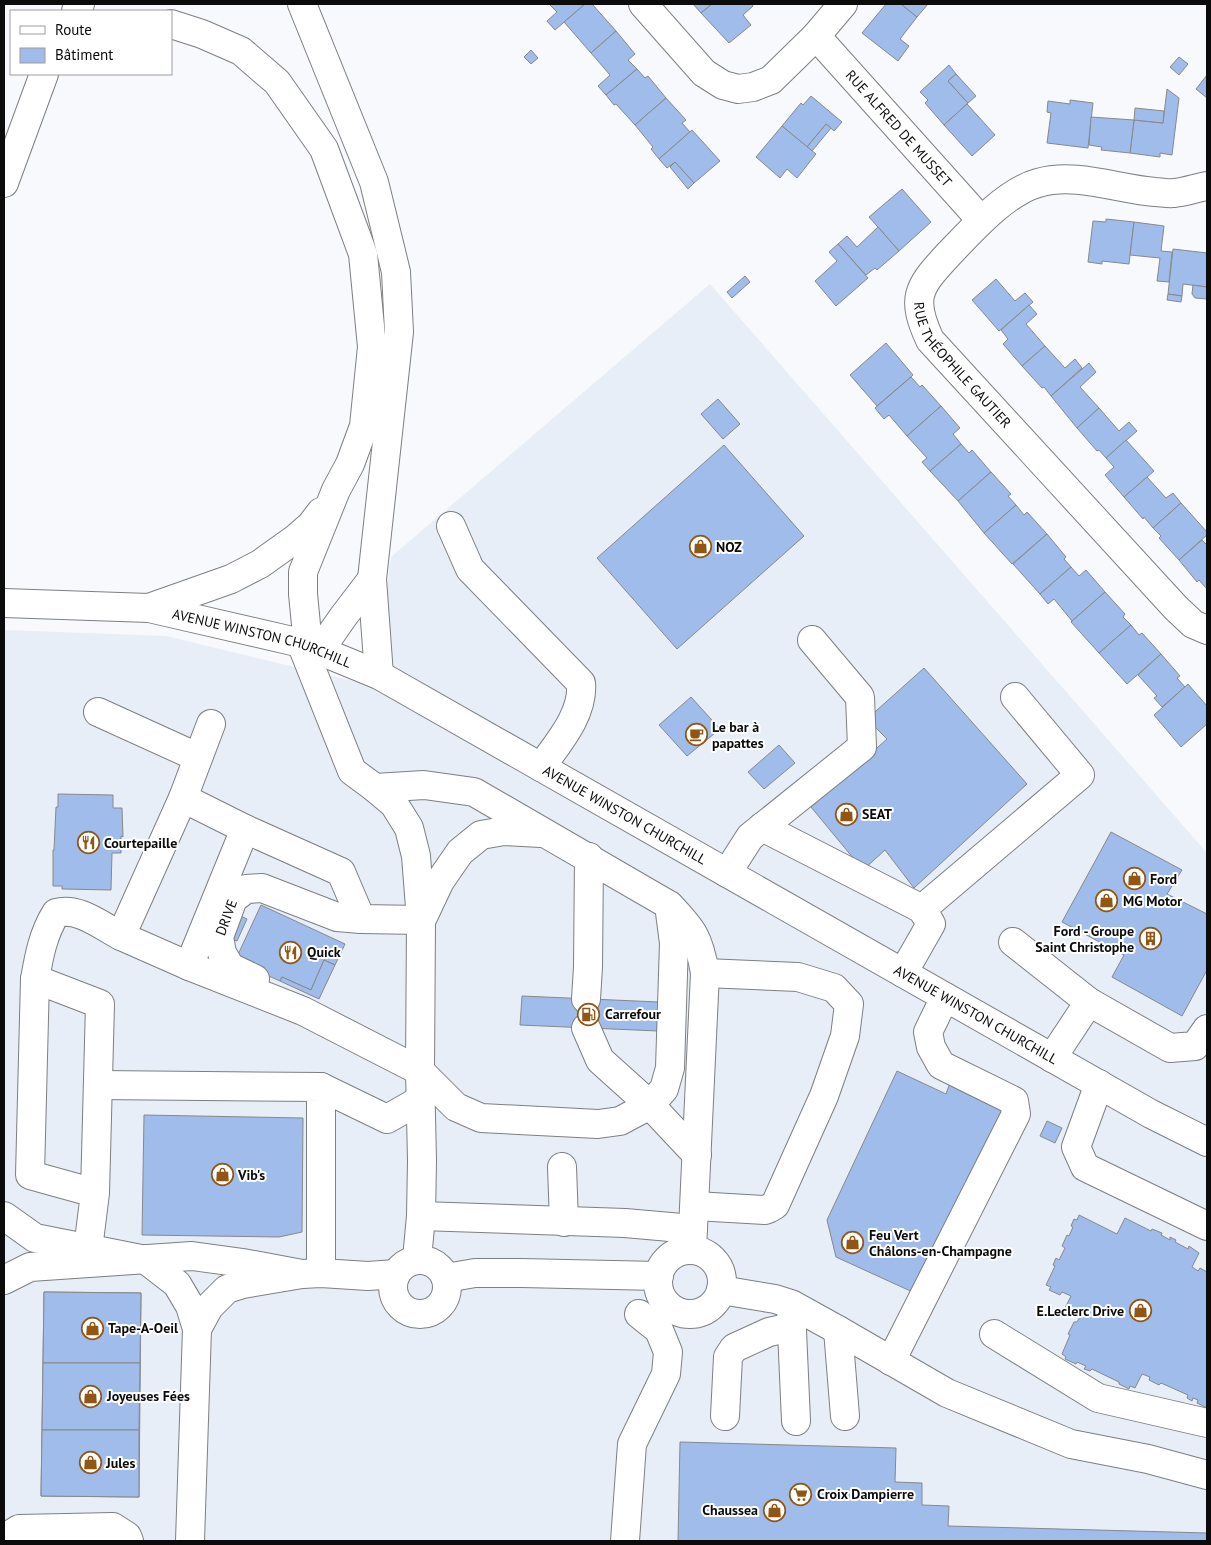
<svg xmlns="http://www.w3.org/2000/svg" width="1211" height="1545" viewBox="0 0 1211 1545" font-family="'PT Sans',sans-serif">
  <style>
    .built { fill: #e8eef7 }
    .building { fill: #a0bcea; stroke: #87888b }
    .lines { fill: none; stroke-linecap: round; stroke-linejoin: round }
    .minor-casing { stroke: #7d7f81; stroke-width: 30 }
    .major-casing { stroke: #7d7f81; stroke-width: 30 }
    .minor { stroke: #fff; stroke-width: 28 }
    .major { stroke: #fff; stroke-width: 28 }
    .labels { text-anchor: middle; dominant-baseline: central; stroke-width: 4; stroke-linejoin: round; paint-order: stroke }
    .street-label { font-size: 14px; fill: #0b0b0c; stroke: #fff }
    .poi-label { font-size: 14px; font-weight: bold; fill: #0b0b0c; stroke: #fff; text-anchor: start }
  </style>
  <rect width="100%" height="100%" fill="#f7f9fc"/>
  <!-- built -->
  <polygon class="built" points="710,284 1207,853 1207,1541 4,1541 4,630 166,636 374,686 391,557"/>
  <!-- building -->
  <g class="building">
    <polygon points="549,4 585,4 555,30 547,21 557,12"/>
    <polygon points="585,4 592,4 616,31 591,53 564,22"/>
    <polygon points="693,4 712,4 701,13"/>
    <polygon points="712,4 752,4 753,6 743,15 751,25 729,43 701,13"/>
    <polygon points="886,4 901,4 917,17 900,39 909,46 898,61 862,33"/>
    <polygon points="901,4 928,4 917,17"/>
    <polygon points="616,31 635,54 628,60 637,69 606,95 598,86 610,75 591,53"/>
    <polygon points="531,50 538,58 531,64 524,57"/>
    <polygon points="1179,57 1188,64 1179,75 1170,67"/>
    <polygon points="949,65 956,74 948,81 968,103 944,125 925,103 928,100 920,92"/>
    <polygon points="637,69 645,78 648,76 666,98 635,125 616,104 614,105 606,95"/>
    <polygon points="956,74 976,96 968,103 948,81"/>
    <polygon points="1207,75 1207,98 1196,89"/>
    <polygon points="1167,89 1179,98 1172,155 1160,153 1160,157 1130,153 1134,120 1163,123"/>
    <polygon points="811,96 842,122 834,131 826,124 807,147 782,126 801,103 803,105"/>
    <polygon points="666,98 686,120 682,123 690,132 659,159 651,149 653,147 635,125"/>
    <polygon points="1070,100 1093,103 1088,148 1047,143 1051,113 1047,112 1048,101 1070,104"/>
    <polygon points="967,104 995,135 972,156 944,125"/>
    <polygon points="1135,108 1164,111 1163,123 1134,120"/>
    <polygon points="1091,117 1134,120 1130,153 1101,150 1102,147 1089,145"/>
    <polygon points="826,124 831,128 812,151 807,147"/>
    <polygon points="782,126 816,154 797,178 787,169 780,178 756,157"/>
    <polygon points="692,130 720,161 694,183 675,162 667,168 659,159"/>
    <polygon points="675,162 694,183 688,189 670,167"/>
    <polygon points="902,189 931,222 899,251 869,217"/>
    <polygon points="1106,219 1134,222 1129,264 1102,261 1102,264 1088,262 1093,221 1106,222"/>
    <polygon points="1134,222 1164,226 1161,251 1172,252 1169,282 1157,281 1160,258 1130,255"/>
    <polygon points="878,227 899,251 877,270 875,268 866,275 838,244 847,236 857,247"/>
    <polygon points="838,244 868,278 836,306 815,281 837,261 829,252"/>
    <polygon points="1173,249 1207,253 1207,287 1183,284 1182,296 1168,294"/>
    <polygon points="745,276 750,282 732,298 727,292"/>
    <polygon points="996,279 1015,301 1025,293 1033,302 999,331 972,300"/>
    <polygon points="1193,285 1207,287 1207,299 1195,298 1192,294"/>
    <polygon points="1168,294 1182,296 1181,302 1167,300"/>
    <polygon points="1029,305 1037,314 1026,324 1045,346 1022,366 1003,344 1008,339 1001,330"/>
    <polygon points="886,343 913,375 877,406 850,375"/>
    <polygon points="1045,346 1065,368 1075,359 1082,368 1051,396 1044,387 1042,388 1022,366"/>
    <polygon points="1089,363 1096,372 1080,387 1099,408 1077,428 1051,396"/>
    <polygon points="911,377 920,387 922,385 941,406 907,436 889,415 884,419 875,408"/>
    <polygon points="718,399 740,424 723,439 701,414"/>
    <polygon points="941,406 960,428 953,434 961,444 930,471 922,462 927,458 907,436"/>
    <polygon points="1099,408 1119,431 1129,422 1137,431 1106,458 1099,450 1097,451 1077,428"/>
    <polygon points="1126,440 1154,471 1124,497 1105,475 1114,467 1106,458"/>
    <polygon points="961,444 969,453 972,450 991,472 958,501 930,471"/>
    <polygon points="724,445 804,536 677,649 597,558"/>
    <polygon points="991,472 1011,494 1008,496 1016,505 984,533 958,501"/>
    <polygon points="1147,477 1166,498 1173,493 1181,503 1153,528 1144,517 1143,519 1124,497"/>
    <polygon points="1181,503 1207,532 1207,535 1179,560 1159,538 1161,536 1153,528"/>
    <polygon points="1016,505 1024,515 1027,512 1047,534 1012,564 984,533"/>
    <polygon points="1047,534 1066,557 1064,559 1071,567 1040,594 1013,564"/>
    <polygon points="1202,540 1207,545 1207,589 1199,580 1197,582 1179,560"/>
    <polygon points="1071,567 1079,576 1086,570 1105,592 1072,621 1054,599 1048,604 1040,594"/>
    <polygon points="1105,592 1125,614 1123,617 1131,625 1099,653 1071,622"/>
    <polygon points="1131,625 1139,635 1142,633 1161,654 1127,684 1099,653"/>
    <polygon points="1161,654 1180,676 1177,678 1185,687 1162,707 1154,698 1157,696 1138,675"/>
    <polygon points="924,668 1027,784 914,888 885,850 863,870 811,807 887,739 867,719"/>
    <polygon points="1188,684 1207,706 1207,724 1181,747 1154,715"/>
    <polygon points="691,697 720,729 687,756 659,725"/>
    <polygon points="779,745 795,763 764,789 748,772"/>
    <polygon points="58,794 113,795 113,808 122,808 123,837 121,836 121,853 112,853 111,890 62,889 62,886 53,886 53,850 54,850 56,807 58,807"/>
    <polygon points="1111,832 1182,870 1167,894 1207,914 1207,970 1182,1016 1112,977 1124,955 1062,922"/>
    <polygon points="261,905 345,944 335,965 324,960 311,990 282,977 280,981 235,961"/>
    <polygon points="234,913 247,919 237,941 224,936"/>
    <polygon points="324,960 335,965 319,999 280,981 282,977 311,990"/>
    <polygon points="522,996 659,1002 658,1031 520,1025"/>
    <polygon points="897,1071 946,1094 952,1077 1006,1104 917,1294 836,1257 827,1220"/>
    <polygon points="144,1115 303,1118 302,1232 279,1237 142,1235"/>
    <polygon points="1047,1121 1062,1128 1055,1143 1040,1136"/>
    <polygon points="1079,1215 1117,1234 1125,1218 1151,1231 1152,1229 1162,1233 1161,1235 1170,1240 1170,1237 1176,1240 1175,1242 1188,1249 1189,1246 1199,1253 1192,1267 1198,1271 1200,1268 1207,1272 1207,1408 1197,1403 1198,1400 1193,1398 1192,1401 1187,1398 1188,1395 1161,1383 1159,1385 1149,1380 1150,1377 1142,1374 1135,1388 1130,1386 1129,1389 1119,1384 1119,1382 1092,1369 1090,1371 1084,1369 1086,1366 1077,1362 1076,1364 1065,1359 1066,1357 1062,1354 1070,1335 1068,1334 1074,1322 1077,1322 1081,1315 1065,1308 1071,1296 1062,1292 1060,1295 1049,1290 1051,1287 1046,1285 1055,1266 1053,1265 1056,1258 1059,1260 1065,1248 1062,1246 1067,1235 1069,1236 1073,1227 1071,1226 1074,1219 1077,1220"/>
    <polygon points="44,1292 141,1293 139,1497 41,1496"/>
    <polygon points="44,1292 141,1293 140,1363 43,1363"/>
    <polygon points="43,1363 140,1363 139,1430 42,1430"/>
    <polygon points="42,1430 139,1430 139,1497 41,1496"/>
    <polygon points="680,1442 896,1448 895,1482 922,1483 922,1505 949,1506 948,1526 1207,1533 1207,1541 678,1541"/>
  </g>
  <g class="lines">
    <defs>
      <g id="minor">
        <polyline points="643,4 704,73 723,85 738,89 753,87 771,80 816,36 843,4"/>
        <path id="s1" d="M816 36 981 220"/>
        <path id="s2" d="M1207 186C1196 188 1185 192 1174 193 1168 194 1161 192 1155 192 1117 189 1076 172 1038 183 1005 192 970 232 947 256 917 288 911 299 930 340L1176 608 1193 624 1207 630"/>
        <path d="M451 526 470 569 581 683C584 714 558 743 541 767"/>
        <path id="s3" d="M4 603 149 608 301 643 379 675 1151 1114 1207 1142"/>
        <polyline points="301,643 352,771 375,788 394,804 409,828 416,856 421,920 420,1071 422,1161 421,1216 417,1259"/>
        <polyline points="98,712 197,757"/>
        <polyline points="211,724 183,798 121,936 189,966 303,1011 420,1071 456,1107 481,1118 598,1124 620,1121 650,1105 664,1089 670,1068 674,943 669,905"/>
        <path d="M375 788 424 785 474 792 669 905C693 930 699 938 705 973L692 1250"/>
        <polyline points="183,798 245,829 341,872 361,919"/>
        <polyline points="762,827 922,909 1080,775 1015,697"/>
        <polyline points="727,873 750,837 862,747 860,697 812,640"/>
        <polyline points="422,919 440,881 460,852 481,835 504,831 541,833"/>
        <polyline points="1013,942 1089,1002 1052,1058"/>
        <polyline points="189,966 245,829"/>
        <polyline points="903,973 931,924 922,909"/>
        <path d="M35 979C39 956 43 934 56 913 79 907 100 925 121 936"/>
        <path id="s4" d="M255 979 230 967 222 953 219 937 233 899 246 889 262 888 337 917 361 919 421 920"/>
        <polyline points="586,999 588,967 589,857"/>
        <polyline points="1089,1002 1170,1048 1195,1046 1207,1029"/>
        <polyline points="586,1028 600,1060 650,1105 697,1155"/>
        <polyline points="1099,1084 1076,1147 1085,1167 1207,1226"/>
        <polyline points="98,1085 321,1087 321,1273"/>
        <polyline points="321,1087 387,1119 422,1099"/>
        <polyline points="562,1167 564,1222"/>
        <polyline points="695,1206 765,1210 770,1208 775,1205 824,1096 845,1036 849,1004 834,988 798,977 705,973"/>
        <polyline points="4,1216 35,1238 146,1260 177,1284 190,1306 197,1329 190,1541"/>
        <polyline points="421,1216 625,1223 693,1229"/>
        <polyline points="88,1249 95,1193 100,1004 35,979 30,1175 95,1193"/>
        <circle cx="690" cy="1282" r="32"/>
        <circle cx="420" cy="1287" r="27"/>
        <polyline points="446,1278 475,1273 521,1273 659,1276"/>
        <polyline points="4,1280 30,1267 192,1256 243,1263 302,1274"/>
        <polyline points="721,1290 775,1299 791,1304 838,1330 947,1393 1071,1444 1148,1459 1207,1475"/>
        <polyline points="791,1308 796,1421"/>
        <polyline points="197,1329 209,1307 227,1289 243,1284 302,1274 321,1273 368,1276 396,1274"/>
        <polyline points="838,1330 845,1416"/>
        <polyline points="994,1334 1098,1398 1207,1423"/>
        <polyline points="891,1361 1016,1114 1014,1101 941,1065 931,1047 928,1032 945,997"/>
        <polyline points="725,1416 728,1357 734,1348 769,1332 792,1327"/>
        <polyline points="6,1541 8,1536 19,1529 113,1527 127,1536 129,1541"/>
        <polyline points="625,1541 632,1444 666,1374 668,1352 659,1330 639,1314"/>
      </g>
      <g id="major">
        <polyline points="302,4 374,182 396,272 399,332 372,579 379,675"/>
        <polyline points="76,11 80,4"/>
        <polyline points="171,24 202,34 241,51 277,82 324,149 363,254 372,347 364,426 350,464 336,490 303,572 303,594 308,645"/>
        <polyline points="4,183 44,74"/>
        <polyline points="149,608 231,579 260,564 295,539 311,525 321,512"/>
        <polyline points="320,650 343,617 372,579"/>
      </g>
    </defs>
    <!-- minor casing -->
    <use href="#minor" class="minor-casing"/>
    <!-- major casing -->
    <use href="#major" class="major-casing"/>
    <!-- minor -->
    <use href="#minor" class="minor"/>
    <!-- major -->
    <use href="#major" class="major"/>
  </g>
  <!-- icons -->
  <defs>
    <symbol id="shop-ring" viewBox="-11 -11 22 22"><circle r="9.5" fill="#fff" stroke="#915614" stroke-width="1.5"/><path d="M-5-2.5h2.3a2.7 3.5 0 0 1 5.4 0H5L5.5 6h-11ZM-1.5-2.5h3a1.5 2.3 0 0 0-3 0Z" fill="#915614"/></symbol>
    <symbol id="cafe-ring" viewBox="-11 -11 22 22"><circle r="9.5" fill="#fff" stroke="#915614" stroke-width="1.5"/><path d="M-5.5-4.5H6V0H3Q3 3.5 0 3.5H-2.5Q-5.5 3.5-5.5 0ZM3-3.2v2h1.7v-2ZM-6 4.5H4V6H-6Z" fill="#915614"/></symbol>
    <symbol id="restaurant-ring" viewBox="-11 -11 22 22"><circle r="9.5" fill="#fff" stroke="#915614" stroke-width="1.5"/><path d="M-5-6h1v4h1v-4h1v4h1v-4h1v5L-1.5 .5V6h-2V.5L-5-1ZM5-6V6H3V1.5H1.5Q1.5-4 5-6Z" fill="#915614"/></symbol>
    <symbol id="building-ring" viewBox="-11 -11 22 22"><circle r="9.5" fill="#fff" stroke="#915614" stroke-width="1.5"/><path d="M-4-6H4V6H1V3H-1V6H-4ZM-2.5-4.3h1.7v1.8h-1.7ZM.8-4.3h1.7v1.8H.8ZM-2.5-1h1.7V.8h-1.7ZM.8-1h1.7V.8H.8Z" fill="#915614"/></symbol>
    <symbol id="fuel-ring" viewBox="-11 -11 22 22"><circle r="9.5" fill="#fff" stroke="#915614" stroke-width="1.5"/><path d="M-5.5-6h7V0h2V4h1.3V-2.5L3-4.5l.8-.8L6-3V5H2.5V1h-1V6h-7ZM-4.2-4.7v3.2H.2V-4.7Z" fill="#915614"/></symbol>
    <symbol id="supermarket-ring" viewBox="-11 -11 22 22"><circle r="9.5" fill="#fff" stroke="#915614" stroke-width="1.5"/><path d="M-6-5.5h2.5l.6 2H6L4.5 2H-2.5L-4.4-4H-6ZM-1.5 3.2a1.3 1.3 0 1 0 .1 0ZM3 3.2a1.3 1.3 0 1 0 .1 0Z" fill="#915614"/></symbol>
  </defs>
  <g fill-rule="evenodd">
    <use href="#shop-ring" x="688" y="534" width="25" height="25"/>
    <use href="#cafe-ring" x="684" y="722" width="25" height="25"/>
    <use href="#shop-ring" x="834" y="802" width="25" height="25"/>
    <use href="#restaurant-ring" x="76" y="830" width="25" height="25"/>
    <use href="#shop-ring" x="1122" y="866" width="25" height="25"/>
    <use href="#shop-ring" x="1094" y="888" width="25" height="25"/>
    <use href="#building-ring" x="1138" y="926" width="25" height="25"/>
    <use href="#restaurant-ring" x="278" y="940" width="25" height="25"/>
    <use href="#fuel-ring" x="576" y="1002" width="25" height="25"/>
    <use href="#shop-ring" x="210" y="1162" width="25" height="25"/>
    <use href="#shop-ring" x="840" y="1230" width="25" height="25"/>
    <use href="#shop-ring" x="1128" y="1298" width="25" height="25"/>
    <use href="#shop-ring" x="80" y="1316" width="25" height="25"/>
    <use href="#shop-ring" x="78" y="1384" width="25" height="25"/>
    <use href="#shop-ring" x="78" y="1450" width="25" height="25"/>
    <use href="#supermarket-ring" x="788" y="1482" width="25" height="25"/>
    <use href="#shop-ring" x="762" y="1498" width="25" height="25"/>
  </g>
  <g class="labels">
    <!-- street labels -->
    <g class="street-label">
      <text stroke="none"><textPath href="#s1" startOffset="124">RUE ALFRED DE MUSSET</textPath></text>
      <text stroke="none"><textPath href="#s2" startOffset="422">RUE THÉOPHILE GAUTIER</textPath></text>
      <text stroke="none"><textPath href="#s3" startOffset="262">AVENUE WINSTON CHURCHILL</textPath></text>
      <text stroke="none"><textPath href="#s3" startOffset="668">AVENUE WINSTON CHURCHILL</textPath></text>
      <text stroke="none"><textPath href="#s4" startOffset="81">DRIVE</textPath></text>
      <text stroke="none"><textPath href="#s3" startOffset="1072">AVENUE WINSTON CHURCHILL</textPath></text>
    </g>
    <!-- poi labels -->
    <g class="poi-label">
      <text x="716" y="547">NOZ</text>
      <text x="712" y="727">Le bar à<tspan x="712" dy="16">papattes</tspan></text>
      <text x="862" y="814">SEAT</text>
      <text x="104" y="843">Courtepaille</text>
      <text x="1150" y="879">Ford</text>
      <text x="1123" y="901">MG Motor</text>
      <text x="1134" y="931" text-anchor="end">Ford - Groupe<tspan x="1134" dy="16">Saint Christophe</tspan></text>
      <text x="307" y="952">Quick</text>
      <text x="605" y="1014">Carrefour</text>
      <text x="238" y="1175">Vib's</text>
      <text x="869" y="1235">Feu Vert<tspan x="869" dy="16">Châlons-en-Champagne</tspan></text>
      <text x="1124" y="1311" text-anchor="end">E.Leclerc Drive</text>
      <text x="108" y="1328">Tape-A-Oeil</text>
      <text x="107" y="1396">Joyeuses Fées</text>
      <text x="106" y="1463">Jules</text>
      <text x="817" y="1494">Croix Dampierre</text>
      <text x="758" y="1510" text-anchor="end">Chaussea</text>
    </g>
  </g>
  <!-- border -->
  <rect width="1211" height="1545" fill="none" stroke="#0b0b0c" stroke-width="10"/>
  <!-- legend -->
  <rect x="10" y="10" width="162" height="65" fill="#ffffff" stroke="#9d9d9e"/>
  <rect x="20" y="26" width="25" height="8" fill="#ffffff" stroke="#9d9d9e"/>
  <text x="55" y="35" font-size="15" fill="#0b0b0c">Route</text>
  <rect x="20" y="48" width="25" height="15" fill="#a0bcea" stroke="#9d9d9e"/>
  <text x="55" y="60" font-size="15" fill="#0b0b0c">Bâtiment</text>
</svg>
